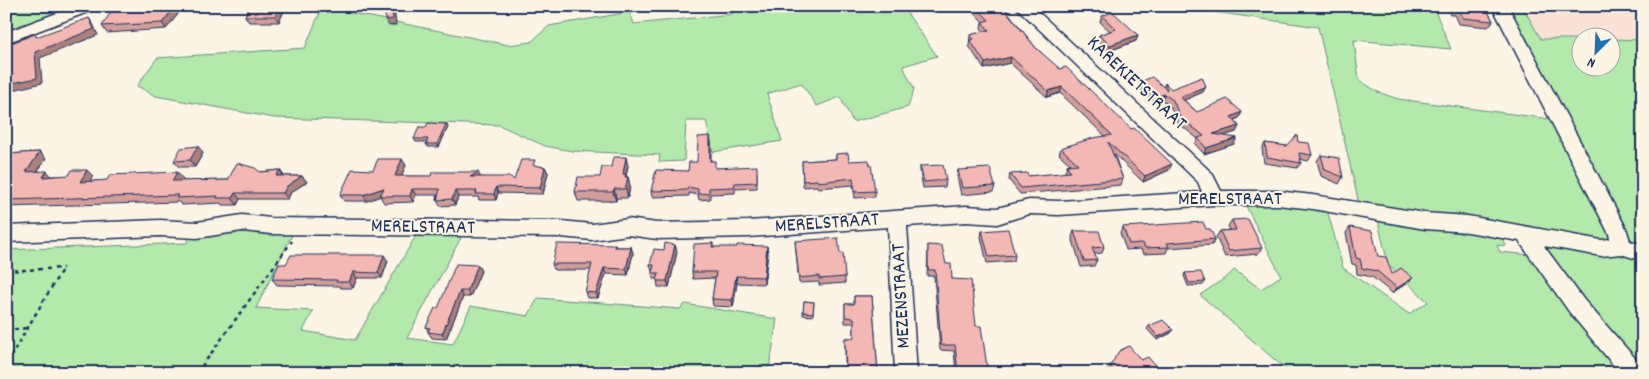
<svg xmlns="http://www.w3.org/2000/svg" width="1649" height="379" viewBox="0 0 1649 379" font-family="Dekko,sans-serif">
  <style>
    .built { fill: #fae3d6 }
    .green { fill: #b3e9ab; stroke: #678c84 }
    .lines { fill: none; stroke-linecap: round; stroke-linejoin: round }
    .minor-casing { stroke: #1b2f5e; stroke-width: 3 }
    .path { stroke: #1b2f5e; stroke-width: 2.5; stroke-dasharray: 4 4; stroke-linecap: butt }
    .minor { fill: #fcf5e5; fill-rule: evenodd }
    .wall { fill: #d29e9b; stroke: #1b2f5e }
    .shaded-wall { fill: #ab817e; stroke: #1b2f5e }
    .building { fill: #f4b8b4; stroke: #1b2f5e }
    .labels { text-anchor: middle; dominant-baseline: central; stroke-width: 4; stroke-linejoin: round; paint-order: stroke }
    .street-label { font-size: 20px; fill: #1b2f5e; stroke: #fcf5e5 }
  </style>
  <rect width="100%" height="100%" fill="#fcf5e5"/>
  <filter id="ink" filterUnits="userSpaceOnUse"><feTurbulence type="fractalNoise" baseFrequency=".02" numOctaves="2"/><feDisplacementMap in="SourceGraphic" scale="10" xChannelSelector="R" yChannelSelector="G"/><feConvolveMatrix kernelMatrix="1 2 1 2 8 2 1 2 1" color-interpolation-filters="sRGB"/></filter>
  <g filter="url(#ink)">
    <!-- built -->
    <polygon class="built" points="1522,6 1628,6 1643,28 1643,40 1612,39 1612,38 1541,39"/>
    <!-- green -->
    <g class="green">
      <polygon points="6,6 83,6 6,34"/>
      <polygon points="732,6 902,6 937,56 903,66 914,89 908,107 853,122 840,97 817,106 801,83 767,94 782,141 713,152 706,121 686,121 684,161 659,162 660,155 572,151 545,146 499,125 274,118 156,96 137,86 157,58 305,48 322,7 508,45 531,42 549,26 630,12 634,24 732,14"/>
      <polygon points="1172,6 1433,6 1451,49 1354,40 1359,80 1378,92 1398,99 1551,119 1611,232 1611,240 1601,242 1359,204 1318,27"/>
      <polygon points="1508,6 1522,6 1541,39 1581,39 1582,68 1612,68 1612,39 1643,40 1643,248 1630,238"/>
      <polygon points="1244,202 1327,209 1343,268 1409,314 1428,302 1388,264 1379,226 1379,216 1463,234 1461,228 1503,239 1506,246 1497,245 1500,252 1531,255 1596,345 1622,373 1290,373 1200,295 1228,276 1234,270 1261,289 1281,276"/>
      <polygon points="239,229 294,231 256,308 313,311 303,331 355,340 417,234 463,234 407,338 453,344 471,306 528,316 538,298 680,309 685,304 777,319 771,359 767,373 6,373 6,250 187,243 191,234 236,234"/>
      <polygon points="1543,245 1620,254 1643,260 1643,373 1637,373"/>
    </g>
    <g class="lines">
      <defs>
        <g id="minor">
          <polygon points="76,6 99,6 96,9 6,43 6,32"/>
          <polygon points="1015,6 1032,6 1212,173 1221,191 1277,191 1313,195 1425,213 1468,216 1601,240 1610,239 1609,234 1492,6 1508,6 1626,228 1630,241 1643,245 1643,261 1621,254 1601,256 1544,246 1584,300 1642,366 1643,373 1620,373 1570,313 1519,241 1468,232 1425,229 1313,209 1277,205 1215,205 1059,215 1029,214 997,224 966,222 907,226 917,373 895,373 888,227 748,237 657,239 628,235 592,240 561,237 271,234 242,231 197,238 160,236 6,242 6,226 160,220 197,222 242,215 271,218 561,221 592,224 628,219 657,223 748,221 966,206 997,208 1029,200 1059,201 1202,192 1198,182"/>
        </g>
      </defs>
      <!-- minor casing -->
      <use href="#minor" class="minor-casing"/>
      <!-- path -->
      <g class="path">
        <polyline points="6,271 63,268"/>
        <polyline points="6,330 28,328"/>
        <polyline points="6,364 63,268"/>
        <polyline points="197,373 292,241"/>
      </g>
      <!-- minor -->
      <use href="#minor" class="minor"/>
    </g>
    <!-- wall -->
    <g class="wall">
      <polygon points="250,6 286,6 279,22 249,22 245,16"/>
      <polygon points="968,6 1008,6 1007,11 1036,48 1169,170 1143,182 1114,154 1123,179 1121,185 1020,194 1009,180 1010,174 1028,176 1066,173 1065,171 1067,165 1070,164 1059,154 1061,148 1105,136 1060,93 1047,97 1010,63 984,69 969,46 970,35 984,32 981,28 982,22 983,22"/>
      <polygon points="1446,6 1485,6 1493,21 1488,27 1459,24 1455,15 1450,15"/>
      <polygon points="174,8 178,14 166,29 107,33 102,26"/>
      <polygon points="1102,16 1138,35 1136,41 1109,51 1098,41 1099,35 1110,31 1100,22"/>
      <polygon points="1140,82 1163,87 1165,83 1171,89 1206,86 1203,92 1184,100 1197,112 1242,112 1239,118 1234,120 1239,126 1236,132 1223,136 1234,144 1204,154 1195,144 1198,139 1178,123 1170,106 1162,100 1156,103 1138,88"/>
      <polygon points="446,124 448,127 439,147 428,147 426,144 427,142 416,142 414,139 426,127"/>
      <polygon points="711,142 711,161 716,168 757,172 757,188 735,189 735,193 710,194 710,199 699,200 698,195 689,193 689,196 652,197 651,191 688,171 697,162"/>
      <polygon points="1298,142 1312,155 1308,161 1300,159 1301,163 1297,168 1264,163 1262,149 1265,143 1287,146"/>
      <polygon points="40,152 46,159 37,172 51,176 93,176 90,181 183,179 182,181 228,180 260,172 280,170 284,176 302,176 307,182 291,192 288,199 240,199 237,205 222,205 221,203 182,205 179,202 6,207 6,154"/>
      <polygon points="203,153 195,167 179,167 174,161"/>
      <polygon points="836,154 849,161 875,191 875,197 855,198 853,185 818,188 817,186 803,187 802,161 836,159"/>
      <polygon points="1321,155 1343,177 1339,184 1324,177 1321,176 1317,161"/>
      <polygon points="406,165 401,176 480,177 514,180 537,166 545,167 548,173 543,194 498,193 496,200 479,200 478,197 458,197 455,205 440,206 437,200 438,195 416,195 413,202 384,203 380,196 367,201 344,201 340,195 373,170"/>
      <polygon points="628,166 626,176 628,177 630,186 628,198 616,198 616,201 578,201 575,192"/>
      <polygon points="920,166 946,180 945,187 923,188 920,172"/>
      <polygon points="958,170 995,186 993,192 961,195 957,176"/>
      <polygon points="1232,220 1262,248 1258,254 1225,257 1216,237 1220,231 1230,230 1228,226"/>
      <polygon points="1123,227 1206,229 1215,239 1212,245 1168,248 1166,253 1143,254 1141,249 1126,250 1120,233"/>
      <polygon points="1350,227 1378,256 1392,274 1407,283 1392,293 1372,277 1357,274 1356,265 1352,264 1346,233"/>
      <polygon points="982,231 1015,255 1014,261 987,263 981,237"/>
      <polygon points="1074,231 1104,247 1102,253 1094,254 1097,260 1094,266 1081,267 1072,237"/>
      <polygon points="795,241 840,253 845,277 845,283 819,285 819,282 799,283"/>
      <polygon points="713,243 713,247 768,253 764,284 737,283 733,307 713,306 712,299 715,278 693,279 692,272"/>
      <polygon points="615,245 616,247 631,247 633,253 628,275 606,274 598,298 587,298 585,292 591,270 554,270 552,264"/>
      <polygon points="675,245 677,252 669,287 658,287 657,279 653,279 652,273 652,271 650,265 664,250"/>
      <polygon points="928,245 946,264 952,279 976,326 988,373 956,373 954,351 940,350 934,276 927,276 928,251"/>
      <polygon points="388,261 382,278 357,278 353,288 341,288 339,286 277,285 272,279"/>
      <polygon points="481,271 470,297 463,297 446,339 432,338 428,332 428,331 426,327 438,308"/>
      <polygon points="1185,273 1205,282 1203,285 1188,286 1184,276"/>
      <polygon points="854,296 872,296 878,373 845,373 845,338 854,338 854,323 845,323 845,304 854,304"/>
      <polygon points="804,301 814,302 813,316 803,315"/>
      <polygon points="1149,326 1171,333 1157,340 1147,329"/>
      <polygon points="1141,360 1159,370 1158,373 1108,373 1107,371 1110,366"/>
    </g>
    <!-- shaded-wall -->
    <g class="shaded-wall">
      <polygon points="279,6 286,6 279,22 275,16"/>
      <polygon points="392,6 394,6 396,25 389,26 386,20"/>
      <polygon points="1006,6 1008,6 1007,12 1003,7"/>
      <polygon points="1051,6 1060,6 1050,10"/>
      <polygon points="174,8 178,14 166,29 162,23"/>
      <polygon points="89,18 93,24 98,35 40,58 42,83 13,90 7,84 35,52"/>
      <polygon points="1138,35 1136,41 1109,51 1110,45"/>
      <polygon points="1011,57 1010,63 984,69 985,63"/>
      <polygon points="1206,86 1203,92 1178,103 1180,97"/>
      <polygon points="1062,87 1060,93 1047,97 1048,91"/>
      <polygon points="1164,94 1162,100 1156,103 1158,97"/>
      <polygon points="1242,112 1239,118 1228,123 1231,117"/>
      <polygon points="446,124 448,127 439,147 437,144"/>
      <polygon points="1239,126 1236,132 1210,140 1213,134"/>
      <polygon points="710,136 711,142 710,167"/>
      <polygon points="1237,138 1234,144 1204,154 1206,148"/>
      <polygon points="198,146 203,153 195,167 190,160"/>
      <polygon points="40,152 46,159 32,179 26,172"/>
      <polygon points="626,157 628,166 626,176 627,179 628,177 630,186 628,198 623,174"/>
      <polygon points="402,159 406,165 399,183 395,176"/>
      <polygon points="1172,164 1169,170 1143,182 1145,176"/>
      <polygon points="545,167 548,173 543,194 540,188"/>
      <polygon points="87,170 93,176 86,188 80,182"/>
      <polygon points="280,170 284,177 276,176"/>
      <polygon points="47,171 53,178 43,177"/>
      <polygon points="177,172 183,179 178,188 172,181"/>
      <polygon points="478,172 481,178 470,177"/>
      <polygon points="302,176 307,182 291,192 288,199 283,193 287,186"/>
      <polygon points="496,187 498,193 496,200 494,194"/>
      <polygon points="384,188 387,194 367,201 363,195"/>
      <polygon points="412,189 416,195 413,202 410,196"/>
      <polygon points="614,189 616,198 616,201 613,192"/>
      <polygon points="455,191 458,197 455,205 452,199"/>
      <polygon points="235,193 240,199 237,205 232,198"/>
      <polygon points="675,245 677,252 669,287 667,281"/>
      <polygon points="767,246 768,253 764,284 764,277"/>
      <polygon points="631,247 633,253 628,275 626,269"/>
      <polygon points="384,255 388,261 382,278 378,273"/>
      <polygon points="478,265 481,271 470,297 467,291"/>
      <polygon points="604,268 606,274 598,298 596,293"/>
      <polygon points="353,272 357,278 353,288 349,282"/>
      <polygon points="736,276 737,283 733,307 732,300"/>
      <polygon points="1413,278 1407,283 1392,293 1397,288"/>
      <polygon points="460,291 463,297 446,339 442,334"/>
      <polygon points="1173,330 1171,333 1157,340 1158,337"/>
    </g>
    <!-- building -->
    <g class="building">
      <polygon points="250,6 279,6 275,16 245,16"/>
      <polygon points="383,6 392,6 393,19 386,20"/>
      <polygon points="975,6 1006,6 1003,7 1036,48 1060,69 1066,67 1131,129 1134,128 1172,164 1145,176 1108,142 1123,179 1021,188 1010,174 1027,173 1028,176 1070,172 1067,165 1078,164 1061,148 1093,138 1112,135 1062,87 1048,91 1011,57 985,63 970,40 974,39 970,35 989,30 982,22 989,20"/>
      <polygon points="1453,6 1485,6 1493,21 1463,18 1459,9 1454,9"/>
      <polygon points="174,8 162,23 102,26 112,10"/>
      <polygon points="1113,12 1138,35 1110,45 1099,35 1116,29 1102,16"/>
      <polygon points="89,18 94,29 35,52 37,78 7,84 6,45 35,34 36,37"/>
      <polygon points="1152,77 1167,90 1165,83 1171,89 1202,77 1206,86 1180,97 1197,112 1227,99 1242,112 1231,117 1239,126 1213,134 1237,138 1206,148 1198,138 1204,136 1180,117 1173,100 1164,94 1158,97 1140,82"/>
      <polygon points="428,123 446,124 437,144 426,144 428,139 414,139 419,127 426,127"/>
      <polygon points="1297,135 1298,142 1309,143 1312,155 1299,153 1301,163 1267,157 1265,143 1287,146"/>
      <polygon points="710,136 710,161 715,161 715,168 757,166 757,182 735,183 734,187 709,188 709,193 698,194 698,189 688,187 687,190 651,191 656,170 688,171 689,162 697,162 698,137"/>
      <polygon points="198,146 190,160 174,161 181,148"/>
      <polygon points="40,152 26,172 47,171 43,177 69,175 72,170 87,170 80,182 107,180 110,175 177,172 172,181 228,180 237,163 255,168 260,172 280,170 276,176 302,176 287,186 283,193 235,193 232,198 217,198 218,196 176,198 178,195 6,200 6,154"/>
      <polygon points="848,153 849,161 869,160 870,165 871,165 875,191 855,192 853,178 818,182 817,180 803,181 802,161 836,159 836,154"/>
      <polygon points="1321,155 1339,158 1343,177 1328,171 1325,170"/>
      <polygon points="613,157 626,157 623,174 626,174 625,177 628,177 625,189 614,189 613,192 575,192 578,177 600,177 602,167 611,167"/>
      <polygon points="378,159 402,159 395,176 431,176 432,172 478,172 470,177 511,177 514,180 521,160 535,160 533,165 545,167 540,188 496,187 494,194 476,194 477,191 455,191 452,199 437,200 440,189 412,189 410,196 380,196 384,188 363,195 340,195 352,169 373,170"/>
      <polygon points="943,165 946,180 924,182 920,166"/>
      <polygon points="990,168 995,186 962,188 958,170"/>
      <polygon points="1248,219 1262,248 1229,251 1220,231 1236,230 1232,220"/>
      <polygon points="1203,222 1206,229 1210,229 1215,239 1167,243 1169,247 1145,248 1143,243 1129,244 1123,227"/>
      <polygon points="1350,227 1372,231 1378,256 1386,257 1392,274 1401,268 1413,278 1397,288 1377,271 1362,268 1360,259 1356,258"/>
      <polygon points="1008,229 1015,255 989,257 982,231"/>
      <polygon points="1074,231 1099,231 1104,247 1092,248 1097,260 1084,261"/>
      <polygon points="838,238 840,253 843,253 845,277 819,279 819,276 799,278 795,241"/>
      <polygon points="665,243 675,245 667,281 657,281 659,273 652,273 654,265 650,265 654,249 664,250"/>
      <polygon points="713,243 712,247 737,247 737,245 767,246 764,277 736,276 732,300 712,299 716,272 692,272 694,244"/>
      <polygon points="557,244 615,245 614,247 631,247 626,269 604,268 596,293 585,292 592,264 552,264"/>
      <polygon points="928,245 942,246 946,264 951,264 952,279 971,280 976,326 981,326 988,373 958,373 955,345 941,345 935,270 928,270"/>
      <polygon points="291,255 384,255 378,273 353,272 349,282 336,282 337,280 272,279 279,264 286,264"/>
      <polygon points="456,264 478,265 467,291 460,291 442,334 428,332 430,328 426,327 435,308 438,308"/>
      <polygon points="1201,272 1205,282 1189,283 1185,273"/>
      <polygon points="854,296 872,296 878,373 846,373 845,338 854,338 854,318 845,317 845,304 854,304"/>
      <polygon points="804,301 814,302 813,313 803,312"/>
      <polygon points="1163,320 1173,330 1158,337 1149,326"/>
      <polygon points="1129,346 1141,360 1148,357 1159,370 1154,373 1116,373 1110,366 1119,351"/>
      <polygon points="1207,367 1212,373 1196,373"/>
    </g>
  </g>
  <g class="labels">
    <!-- street labels -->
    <g class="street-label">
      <text transform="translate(1136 84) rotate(43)">KAREKIETSTRAAT</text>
      <text x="1230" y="200">MERELSTRAAT</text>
      <text transform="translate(827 224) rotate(-4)">MERELSTRAAT</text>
      <text transform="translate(423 228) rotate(1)">MERELSTRAAT</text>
      <text transform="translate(902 296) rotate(-93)">MEZENSTRAAT</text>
    </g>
  </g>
  <!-- margin -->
  <rect width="1649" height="379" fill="none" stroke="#fcf5e5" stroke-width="25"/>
  <rect x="12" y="12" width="1624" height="354" fill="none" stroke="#1b2f5e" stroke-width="2" filter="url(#ink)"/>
  <!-- north arrow -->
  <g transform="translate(1596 52) rotate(204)"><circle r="24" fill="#fcf5e5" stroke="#a2a6af"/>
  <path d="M0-4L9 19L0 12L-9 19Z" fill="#1f6fb2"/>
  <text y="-8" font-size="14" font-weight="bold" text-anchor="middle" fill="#1b2f5e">N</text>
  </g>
</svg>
